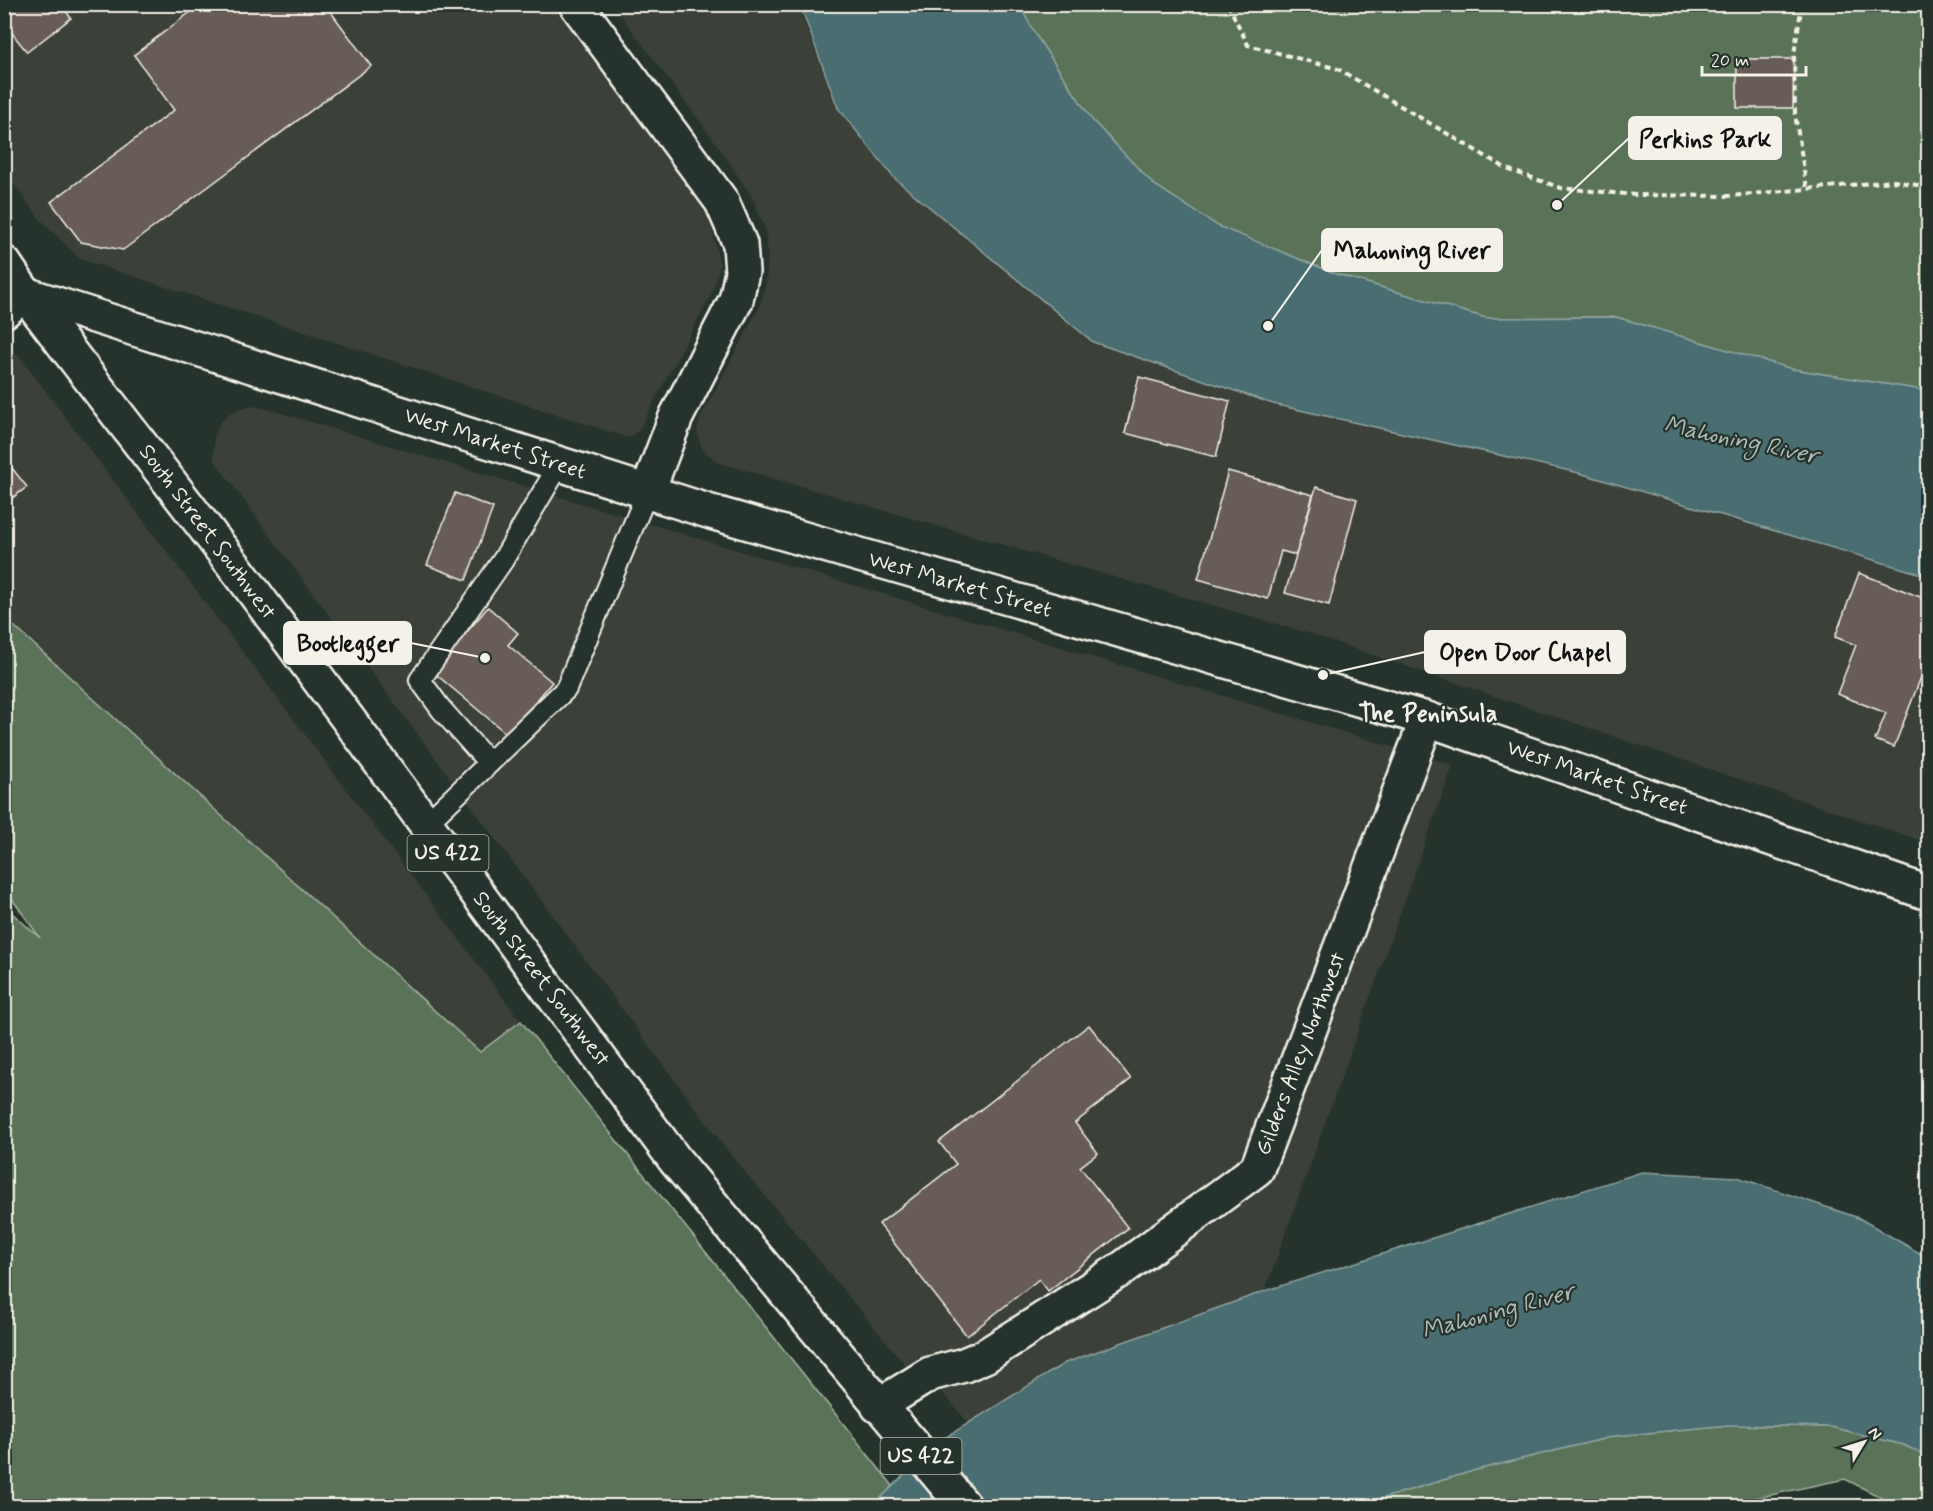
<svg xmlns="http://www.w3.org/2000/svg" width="1933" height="1511" viewBox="0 0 1933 1511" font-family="Mynerve,sans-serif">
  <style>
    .built { fill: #3a4039 }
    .green { fill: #5a7359; stroke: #a7b2a0; stroke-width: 1.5 }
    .water { fill: #4a6d70; stroke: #8ea2a0; stroke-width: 1.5 }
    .building { fill: #685d56; stroke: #f4f1e8; stroke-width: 1.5 }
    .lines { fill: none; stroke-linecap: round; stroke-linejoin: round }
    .service-casing { stroke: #f4f1e8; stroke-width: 24 }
    .minor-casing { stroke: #f4f1e8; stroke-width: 38 }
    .tertiary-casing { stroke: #f4f1e8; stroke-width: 38 }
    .primary-casing { stroke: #f4f1e8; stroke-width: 38 }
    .path { stroke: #f4f1e8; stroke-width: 4; stroke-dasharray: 6 4.5; stroke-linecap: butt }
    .service { stroke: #26332d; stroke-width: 20 }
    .minor { stroke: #26332d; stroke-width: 33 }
    .tertiary { stroke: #26332d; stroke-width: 33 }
    .primary { stroke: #26332d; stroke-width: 33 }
    .labels { text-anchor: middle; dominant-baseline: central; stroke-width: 4.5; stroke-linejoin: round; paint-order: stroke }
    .shield { fill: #26332d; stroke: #b6b8b0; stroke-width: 1.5 }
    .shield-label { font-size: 21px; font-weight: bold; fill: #f4f1e8 }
    .street-label { font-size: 22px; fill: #f4f1e8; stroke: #26332d }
    .water-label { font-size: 24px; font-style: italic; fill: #b0bcb8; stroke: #26332d }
    .neighbourhood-label { font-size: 24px; font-weight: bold; fill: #f4f1e8; stroke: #26332d }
    .leader { fill: none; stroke: #f4f1e8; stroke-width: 2 }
    .callout-dot { fill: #f4f1e8; stroke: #26332d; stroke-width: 2 }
    .callout { fill: #f4f1e8; stroke: #f4f1e8; stroke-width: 2 }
    .callout-label { font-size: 24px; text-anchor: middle; font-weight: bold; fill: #111 }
  </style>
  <rect width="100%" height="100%" fill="#26332d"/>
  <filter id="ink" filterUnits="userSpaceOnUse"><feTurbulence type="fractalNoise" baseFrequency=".0167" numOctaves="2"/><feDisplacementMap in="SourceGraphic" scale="12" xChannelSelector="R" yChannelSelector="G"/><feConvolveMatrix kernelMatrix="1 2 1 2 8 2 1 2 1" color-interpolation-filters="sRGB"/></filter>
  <g filter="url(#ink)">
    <!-- built -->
    <g class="built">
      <polygon points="5,5 553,5 709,216 720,265 712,293 639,430 629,438 80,259 39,218 5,172"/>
      <polygon points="613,5 797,5 838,108 894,178 1093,342 1273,404 1585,475 1928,576 1928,843 1308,633 717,462 702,449 697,431 700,418 760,306 766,282 768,255 765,228 752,197 719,147"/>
      <polygon points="17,353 521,1021 480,1052 5,617 4,362"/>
      <polygon points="249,406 264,408 1453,765 1265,1291 1065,1363 969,1423 935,1385 927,1391 723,1145 214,460 214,437 220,423 230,413"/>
    </g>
    <!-- green -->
    <g class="green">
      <polygon points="1019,5 1928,5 1928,391 1792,369 1616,317 1486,318 1336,274 1217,226 1153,184 1092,120 1037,37"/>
      <polygon points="4,617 480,1052 521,1021 893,1486 873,1506 5,1506 5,907 40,938 5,889"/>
      <polygon points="1729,1425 1831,1427 1904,1445 1928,1457 1928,1506 1898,1506 1845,1479 1719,1506 1357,1506 1476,1470 1615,1436"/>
    </g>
    <!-- water -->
    <g class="water">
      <polygon points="800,5 1019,5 1037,37 1092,120 1153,184 1218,226 1336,274 1486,318 1616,317 1792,369 1928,391 1928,576 1579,473 1273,404 1093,342 894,178 838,108"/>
      <polygon points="1642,1172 1737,1177 1859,1218 1928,1258 1928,1457 1904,1445 1831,1427 1729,1425 1615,1436 1476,1470 1357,1506 873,1506 935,1444 1065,1363 1265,1291"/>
    </g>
    <!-- building -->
    <g class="building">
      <polygon points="7,4 61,4 71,18 27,52 4,23 4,6"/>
      <polygon points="201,4 325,4 371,66 123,250 81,242 51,202 174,110 134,55"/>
      <polygon points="1737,59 1794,59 1793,108 1737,108"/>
      <polygon points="1139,377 1230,401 1216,457 1125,433"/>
      <polygon points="4,458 27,487 4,504"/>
      <polygon points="1228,471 1313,495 1296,555 1281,551 1268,599 1198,579"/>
      <polygon points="1316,487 1357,499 1329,605 1285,593"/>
      <polygon points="455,493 493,508 466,580 427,565"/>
      <polygon points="1859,573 1928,600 1928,659 1894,747 1875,740 1886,713 1837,694 1856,645 1835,637"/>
      <polygon points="488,607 518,633 508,645 552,682 508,735 433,672"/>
      <polygon points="1089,1025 1131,1079 1075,1123 1098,1153 1080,1167 1128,1228 1048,1291 1039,1279 967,1336 879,1224 956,1164 939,1142"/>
    </g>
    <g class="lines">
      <defs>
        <g id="service">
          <polyline points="489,763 441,709 420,680 503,560 559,465"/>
          <polyline points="426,824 566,689 648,490"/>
        </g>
        <g id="minor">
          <polyline points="576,4 722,202 740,244 742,272 736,300 676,417 648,490"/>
          <polyline points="878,1406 930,1374 964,1365 985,1356 1123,1268 1257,1169 1427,719"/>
        </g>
        <polyline id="tertiary" points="4,311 25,294"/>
        <g id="primary">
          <polyline points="4,263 25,294 242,576 675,1160 964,1506"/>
          <polyline points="25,294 711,512 1427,719 1928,893"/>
        </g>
      </defs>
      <!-- service casing -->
      <use href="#service" class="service-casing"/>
      <!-- minor casing -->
      <use href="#minor" class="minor-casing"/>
      <!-- tertiary casing -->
      <use href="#tertiary" class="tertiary-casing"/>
      <!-- primary casing -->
      <use href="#primary" class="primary-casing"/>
      <!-- path -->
      <g class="path">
        <polyline points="1228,4 1248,45 1338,69 1507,169 1561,188 1635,195 1729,196 1894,181 1928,187"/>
        <polyline points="1802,4 1794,54 1795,114 1807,189"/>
      </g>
      <!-- service -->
      <use href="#service" class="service"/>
      <!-- minor -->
      <use href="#minor" class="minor"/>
      <!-- tertiary -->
      <use href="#tertiary" class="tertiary"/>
      <!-- primary -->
      <use href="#primary" class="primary"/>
    </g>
  </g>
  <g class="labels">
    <!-- shield labels -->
    <g class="shield">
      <rect x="407.5" y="835" width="81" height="36" rx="4.5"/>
      <rect x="880.5" y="1438" width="81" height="36" rx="4.5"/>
    </g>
    <g class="shield-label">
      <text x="448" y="853">US 422</text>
      <text x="921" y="1456">US 422</text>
    </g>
    <!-- street labels -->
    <g class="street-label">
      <text transform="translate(495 444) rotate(18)">West Market Street</text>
      <text transform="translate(207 532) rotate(53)">South Street Southwest</text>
      <text transform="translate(960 585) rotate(16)">West Market Street</text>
      <text transform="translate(1597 778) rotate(19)">West Market Street</text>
      <text transform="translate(541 979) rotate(53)">South Street Southwest</text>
      <text transform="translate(1301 1054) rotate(-69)">Gilders Alley Northwest</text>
    </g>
    <!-- water labels -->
    <g class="water-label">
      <text transform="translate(1741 441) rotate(12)">Mahoning River</text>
      <text transform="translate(1498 1312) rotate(-15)">Mahoning River</text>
    </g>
    <!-- neighbourhood labels -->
    <g class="neighbourhood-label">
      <text x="1428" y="714">The Peninsula</text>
    </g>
  </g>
  <!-- callouts -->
  <path class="leader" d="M1557 205L1629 138M1268 326L1322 250M485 658L411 643M1323 675L1425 652"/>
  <g class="callout-dot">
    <circle cx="1557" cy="205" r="6"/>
    <circle cx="1268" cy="326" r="6"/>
    <circle cx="485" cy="658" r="6"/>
    <circle cx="1323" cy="675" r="6"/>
  </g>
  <g class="callout">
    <rect x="1629" y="117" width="152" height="42" rx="6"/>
    <rect x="1322" y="229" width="180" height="42" rx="6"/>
    <rect x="284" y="622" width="127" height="42" rx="6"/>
    <rect x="1425" y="631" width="200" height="42" rx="6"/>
  </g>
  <g class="callout-label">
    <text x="1705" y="147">Perkins Park</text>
    <text x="1412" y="258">Mahoning River</text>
    <text x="348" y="651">Bootlegger</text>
    <text x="1525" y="660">Open Door Chapel</text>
  </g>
  <!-- margin -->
  <rect width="1933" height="1511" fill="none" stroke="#26332d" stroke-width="24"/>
  <rect x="12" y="12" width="1909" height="1487" fill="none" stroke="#f4f1e8" stroke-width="2" filter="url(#ink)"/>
  <!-- north arrow -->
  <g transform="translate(1864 1442) rotate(52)" stroke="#26332d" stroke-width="4.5" paint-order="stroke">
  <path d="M0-4.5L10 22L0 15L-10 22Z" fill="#f4f1e8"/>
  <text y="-9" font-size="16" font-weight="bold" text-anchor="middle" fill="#f4f1e8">N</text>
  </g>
  <!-- scale -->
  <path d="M1702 66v9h104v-9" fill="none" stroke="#f4f1e8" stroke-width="3"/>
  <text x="1711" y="66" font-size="18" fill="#f4f1e8" stroke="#26332d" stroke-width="4.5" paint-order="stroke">20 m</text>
</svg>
